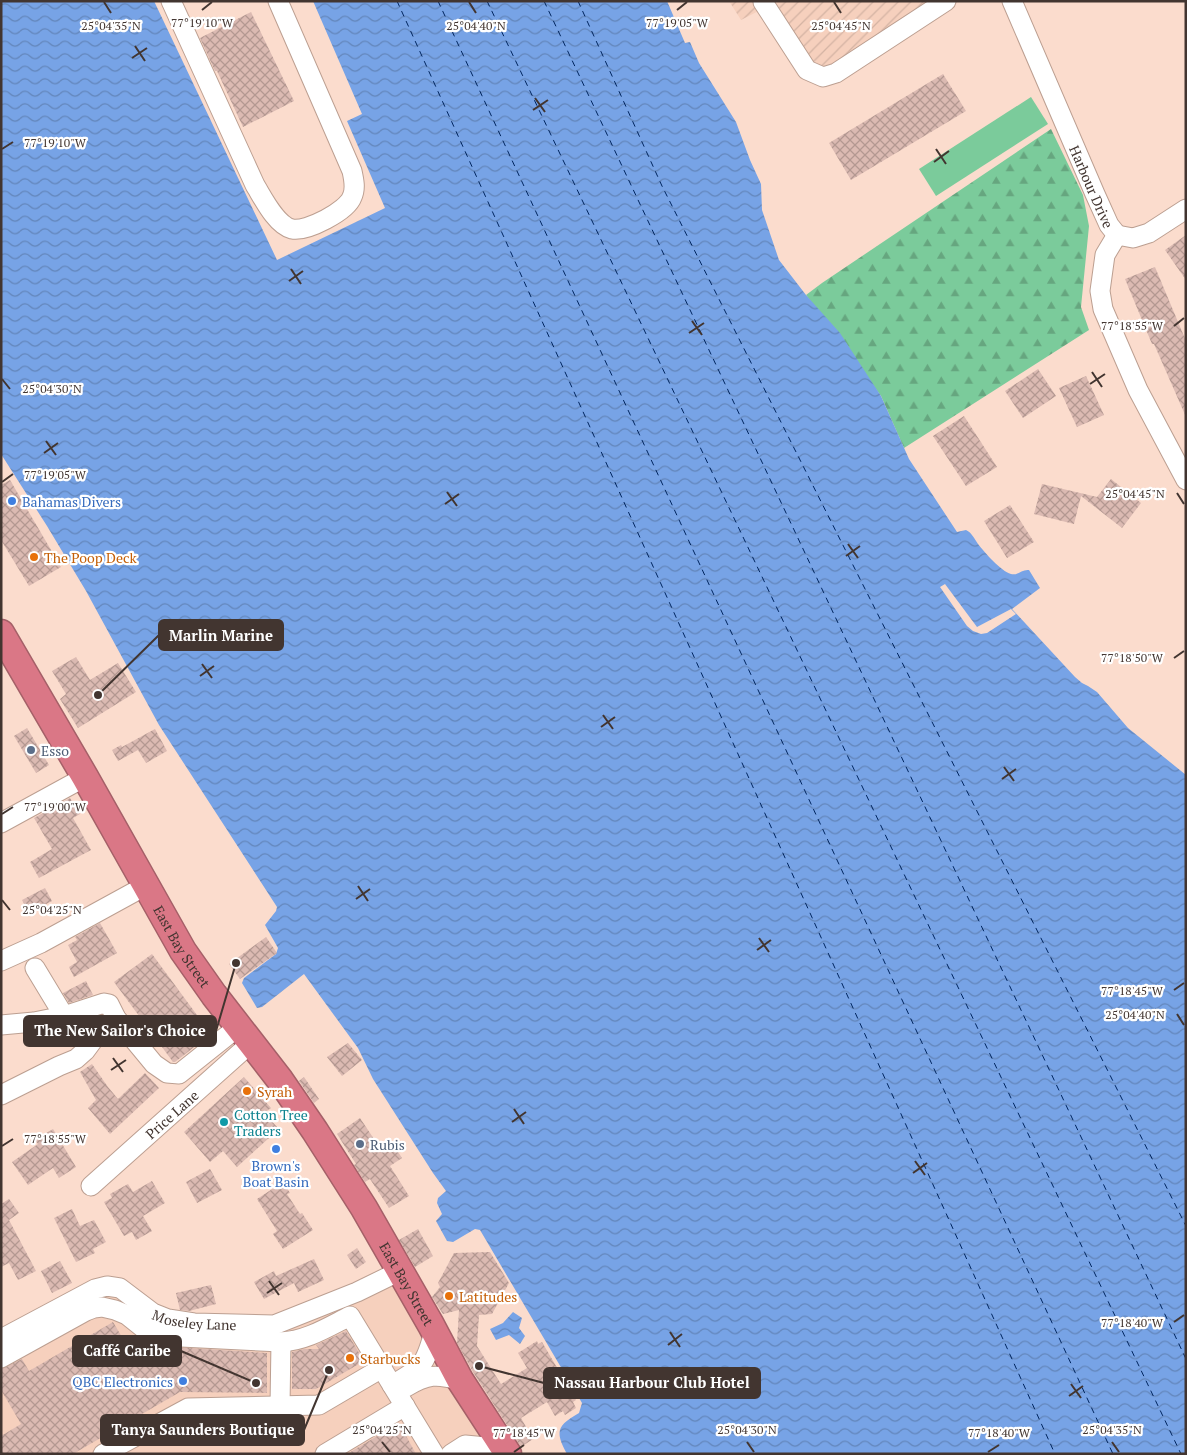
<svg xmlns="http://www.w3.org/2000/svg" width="1187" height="1455" viewBox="0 0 1187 1455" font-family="'PT Serif',serif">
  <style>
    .built { fill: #f6d0bd }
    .industrial { fill: url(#industrial-furrows) }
    .forest { fill: url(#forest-firs) }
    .garden { fill: #7bcb9b }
    .water { fill: url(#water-waves) }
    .pier { fill: #fbdccd }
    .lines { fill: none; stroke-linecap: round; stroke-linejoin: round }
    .ferry { stroke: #00255f; stroke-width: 1; stroke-dasharray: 6 5; stroke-linecap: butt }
    .building { fill: url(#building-cross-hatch) }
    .minor-casing { stroke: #bc9f91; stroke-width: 21 }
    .highway-casing { stroke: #a56068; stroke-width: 29 }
    .minor { stroke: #fff; stroke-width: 19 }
    .highway { stroke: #da7786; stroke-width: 26 }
    .ticks { fill: none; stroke: #423530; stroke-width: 2 }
    .shop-dot { fill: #3f7fe0; stroke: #fff; stroke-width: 2 }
    .food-dot { fill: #e8710a; stroke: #fff; stroke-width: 2 }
    .service-dot { fill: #5c6f8a; stroke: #fff; stroke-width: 2 }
    .culture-dot { fill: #0f9aa8; stroke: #fff; stroke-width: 2 }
    .labels { text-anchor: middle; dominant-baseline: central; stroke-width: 4.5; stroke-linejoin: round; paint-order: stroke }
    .street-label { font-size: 14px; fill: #423530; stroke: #fff }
    .shop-label { font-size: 14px; fill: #366cbe; stroke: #fff; text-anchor: start }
    .food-label { font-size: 14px; fill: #c56008; stroke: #fff; text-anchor: start }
    .service-label { font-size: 14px; fill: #4e5e75; stroke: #fff; text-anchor: start }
    .culture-label { font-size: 14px; fill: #0d838f; stroke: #fff; text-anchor: start }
    .ticks-label { font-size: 12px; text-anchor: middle; fill: #423530; stroke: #fff; stroke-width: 4.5; stroke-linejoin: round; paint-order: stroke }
    .leader { fill: none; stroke: #423530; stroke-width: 2 }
    .callout-dot { fill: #423530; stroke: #fff; stroke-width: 2 }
    .callout { fill: #423530; stroke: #423530; stroke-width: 2 }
    .callout-label { font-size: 15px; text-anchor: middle; font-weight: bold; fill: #fff }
  </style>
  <defs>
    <pattern id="industrial-furrows" width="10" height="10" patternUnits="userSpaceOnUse" patternTransform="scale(1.25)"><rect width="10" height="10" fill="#f6d0bd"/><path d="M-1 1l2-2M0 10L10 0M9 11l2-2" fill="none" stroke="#d4b3a3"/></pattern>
    <pattern id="forest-firs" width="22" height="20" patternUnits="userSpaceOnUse" patternTransform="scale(1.25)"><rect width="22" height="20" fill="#7bcb9b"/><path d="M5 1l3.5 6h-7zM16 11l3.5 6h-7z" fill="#66a67f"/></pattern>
    <pattern id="water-waves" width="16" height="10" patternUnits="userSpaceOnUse" patternTransform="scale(1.25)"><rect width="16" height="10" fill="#77a3e6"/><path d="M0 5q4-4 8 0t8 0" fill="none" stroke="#6386bb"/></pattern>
    <pattern id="building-cross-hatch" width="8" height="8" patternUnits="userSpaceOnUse" patternTransform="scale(1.25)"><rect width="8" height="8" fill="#dbbab2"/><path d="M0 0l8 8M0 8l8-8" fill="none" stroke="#b39891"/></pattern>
  </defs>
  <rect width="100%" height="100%" fill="#fbdccd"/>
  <!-- built -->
  <polygon class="built" points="394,1281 490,1448 478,1454 1,1454 1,1348 106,1294 125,1300 149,1319 277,1330"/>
  <!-- industrial -->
  <polygon class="industrial" points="729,1 956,1 820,83 776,2 741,20"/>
  <!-- forest -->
  <polygon class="forest" points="1051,129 1083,195 1089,226 1081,307 1089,330 904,448 881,396 806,295 822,283"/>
  <!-- garden -->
  <polygon class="garden" points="1031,97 1048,124 936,196 919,169"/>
  <!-- water -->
  <g class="water">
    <path d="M1 1H154L277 260 385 208 347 121 362 114 313 1H667L685 43 690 42 699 63 736 122 750 160 761 184 762 210 779 260 806 295 840 333 881 396 909 459 957 532 966 530C972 533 974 538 978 544 985 553 1001 571 1011 574 1017 576 1022 569 1029 570L1040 588 1012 609 1075 677 1082 683 1088 686 1097 692 1128 728 1186 775V1454H567C554 1431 558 1425 579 1413L582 1403 480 1230 475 1229 453 1242 447 1241 436 1221 442 1214 437 1203 438 1198 446 1191 433 1173 373 1079 358 1048 304 974 262 1007 257 1008 242 983 244 978 276 954 278 948 265 925 276 911 277 907 159 725 86 591 47 526 1 454Z"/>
    <polygon points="513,1312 522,1318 519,1328 525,1336 520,1344 509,1335 496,1340 490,1329 503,1323"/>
  </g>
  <!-- pier -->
  <polygon class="pier" points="945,584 977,627 1011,609 1016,614 987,633 981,634 973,631 967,626 940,587"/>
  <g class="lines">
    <!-- ferry -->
    <g class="ferry">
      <polyline points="397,1 1055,1454"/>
      <polyline points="438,1 1113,1454"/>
      <polyline points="487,1 1181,1454"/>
      <polyline points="544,1 1186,1359"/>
      <polyline points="578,1 662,186 1186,1226"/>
    </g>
  </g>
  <!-- building -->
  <g class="building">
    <polygon points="251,12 294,101 243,127 217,71 215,71 200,38"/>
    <polygon points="943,74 966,111 851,180 829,143"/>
    <polygon points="1186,235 1186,280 1165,250"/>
    <polygon points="1155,267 1186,341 1186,417 1154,344 1152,344 1125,279"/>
    <polygon points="1038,369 1056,396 1023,418 1005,391"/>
    <polygon points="1086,376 1104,415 1077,427 1059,388"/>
    <polygon points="964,416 997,467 966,486 933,436"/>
    <polygon points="1111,479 1141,503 1122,528 1081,496 1074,524 1034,514 1042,484 1097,497"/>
    <polygon points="10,480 61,567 29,586 1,540 1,485"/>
    <polygon points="1010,505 1034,542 1007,558 984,521"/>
    <polygon points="76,657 90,680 118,663 136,692 78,728 60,699 66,694 52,671"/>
    <polygon points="27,728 49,765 36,773 14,736"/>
    <polygon points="155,729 167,751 146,763 138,750 118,761 112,750 121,745 122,747"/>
    <polygon points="70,798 80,814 73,818 91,850 39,878 30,862 52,849 34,818"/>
    <polygon points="45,888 52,901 29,913 22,900"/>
    <polygon points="100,923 117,953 74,977 69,967 77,962 68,945 77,940 75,937"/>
    <polygon points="266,937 277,953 240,979 229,964"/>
    <polygon points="152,954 211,1034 175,1062 173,1062 114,982"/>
    <polygon points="86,981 93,995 69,1003 63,993"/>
    <polygon points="348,1043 362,1060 342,1076 327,1057"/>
    <polygon points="92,1064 108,1087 118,1099 145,1073 159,1088 110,1134 88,1108 96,1100 80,1072"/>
    <polygon points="244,1077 271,1108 264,1113 279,1129 237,1167 223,1151 210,1162 184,1132"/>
    <polygon points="304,1077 319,1099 314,1103 299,1081"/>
    <polygon points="360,1118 380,1148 391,1141 402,1158 390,1166 409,1196 389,1208 370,1179 365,1182 354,1165 356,1164 337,1134"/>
    <polygon points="53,1129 76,1167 59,1178 53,1168 28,1185 12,1162 38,1144 35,1140"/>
    <polygon points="210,1169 222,1190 197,1203 186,1182"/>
    <polygon points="152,1181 165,1203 143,1216 152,1231 136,1240 132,1232 124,1236 104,1202 112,1198 110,1194 128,1184 133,1192"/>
    <polygon points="283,1182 290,1193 287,1194 300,1214 302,1213 313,1230 283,1249 273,1234 277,1231 257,1199"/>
    <polygon points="9,1199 19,1213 9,1220 36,1271 18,1280 9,1263 1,1267 1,1204"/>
    <polygon points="72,1209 80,1226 94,1220 106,1242 93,1249 95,1253 76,1262 54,1218"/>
    <polygon points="418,1229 433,1256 415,1267 399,1240"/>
    <polygon points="357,1248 366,1262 356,1269 347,1255"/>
    <polygon points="490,1252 509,1283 492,1314 479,1315 477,1346 501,1384 527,1368 518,1353 537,1341 538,1344 542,1342 576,1400 573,1402 576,1408 565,1415 563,1411 555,1416 547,1402 521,1418 533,1439 521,1447 473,1372 457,1343 459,1310 443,1314 432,1297 440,1287 438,1283 454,1253"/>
    <polygon points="314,1259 324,1280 298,1292 294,1283 264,1299 254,1282 274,1271 276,1276"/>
    <polygon points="60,1261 72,1283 52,1293 41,1271"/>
    <polygon points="211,1285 216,1304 189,1311 180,1310 176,1293"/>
    <polygon points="113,1322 135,1359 157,1346 267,1353 267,1393 180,1392 73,1454 1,1454 1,1436 21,1424 1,1390 1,1369 22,1359 29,1371"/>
    <polygon points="346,1331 364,1361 316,1389 292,1389 292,1352 304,1349 319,1349 316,1345"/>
    <polygon points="399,1423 416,1454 347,1454"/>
  </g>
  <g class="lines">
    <defs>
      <g id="minor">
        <path d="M171 1 255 185C263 198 276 225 292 229 307 232 347 211 352 197 356 189 354 180 352 171L278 1"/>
        <path id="s1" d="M1012 1 1095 194 1109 225 1117 235"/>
        <polyline points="763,2 807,70 823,77 836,73 946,1"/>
        <polyline points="1117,235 1105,255 1100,291 1103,309 1138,390 1186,480"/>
        <polyline points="1117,235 1133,238 1149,233 1186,209"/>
        <polyline points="1,823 85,777"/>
        <polyline points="1,961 41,943 147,885"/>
        <polyline points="35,968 64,1016"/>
        <polyline points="1,1025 34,1022 64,1016 104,1003 109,1004 116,1018 154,1064 167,1073 179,1074 238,1027"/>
        <polyline points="1,1095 59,1066 76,1059 85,1051 99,1032 116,1018"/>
        <path id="s2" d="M91 1186 251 1043"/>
        <path id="s3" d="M1 1339 95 1289 107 1286 120 1288 153 1313 168 1319 194 1323 274 1325 357 1292 400 1271"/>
        <path d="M1 1358 86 1311 94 1308 102 1307 115 1310 127 1315 142 1327 161 1336 281 1342C306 1341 328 1327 350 1316L434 1454"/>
        <path d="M392 1385C422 1368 425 1366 434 1332"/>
        <path d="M406 1387C428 1374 436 1374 460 1380"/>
        <polyline points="280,1406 281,1342"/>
        <polyline points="103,1454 188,1408 319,1405 382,1368"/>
        <polyline points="325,1454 405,1406"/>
        <polyline points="451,1454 465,1445 486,1447 500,1440"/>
      </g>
      <g id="highway">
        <path id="s4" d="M1 633 85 777 183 951 214 995 280 1080 315 1131 364 1208 431 1325 460 1380 508 1454"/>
      </g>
    </defs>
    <!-- minor casing -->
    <use href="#minor" class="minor-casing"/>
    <!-- highway casing -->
    <use href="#highway" class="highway-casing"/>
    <!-- minor -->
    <use href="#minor" class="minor"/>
    <!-- highway -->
    <use href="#highway" class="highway"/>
  </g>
  <!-- ticks -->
  <path class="ticks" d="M104 2 111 13M469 2 476 13M834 2 841 13M202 10 212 2M677 10 687 2M135 46 145 61M132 58 147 48M535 98 545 112M533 110 548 100M2 149 13 142M936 149 946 164M934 162 949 151M291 269 301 284M289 281 303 271M692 321 702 335M1174 326 1184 318M689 333 704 323M1092 372 1102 387M2 379 10 389M1090 384 1105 374M46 441 56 455M44 453 58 443M2 482 13 474M447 492 457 506M1177 493 1184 504M445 504 459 494M848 544 858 558M846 556 860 546M1174 658 1184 651M202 664 212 678M200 676 214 666M603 715 613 729M601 727 615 717M1004 767 1014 781M1002 779 1016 769M2 814 13 807M358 886 368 901M356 899 370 889M2 900 10 910M759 938 769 952M757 950 771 940M1174 990 1184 983M1177 1014 1184 1025M113 1058 123 1072M111 1070 126 1060M514 1109 524 1124M512 1122 526 1112M2 1146 13 1139M915 1161 925 1175M913 1173 927 1163M269 1281 279 1295M267 1293 282 1283M1174 1322 1184 1315M670 1332 680 1347M668 1345 682 1334M1071 1384 1081 1398M1069 1396 1083 1386M382 1442 390 1452M747 1442 754 1452M1112 1442 1119 1452M514 1452 524 1445M988 1452 999 1445"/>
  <!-- markers -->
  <g class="shop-dot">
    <circle cx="12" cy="501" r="5"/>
    <circle cx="276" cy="1149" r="5"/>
    <circle cx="183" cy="1381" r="5"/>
  </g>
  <g class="food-dot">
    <circle cx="34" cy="557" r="5"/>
    <circle cx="247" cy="1091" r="5"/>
    <circle cx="449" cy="1296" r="5"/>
    <circle cx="350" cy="1358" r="5"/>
  </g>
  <g class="service-dot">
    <circle cx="31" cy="750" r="5"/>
    <circle cx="360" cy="1144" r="5"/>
  </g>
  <circle class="culture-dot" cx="224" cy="1122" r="5"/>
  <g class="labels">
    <!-- street labels -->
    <g class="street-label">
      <text stroke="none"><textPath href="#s1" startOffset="202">Harbour Drive</textPath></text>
      <text stroke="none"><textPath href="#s4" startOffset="362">East Bay Street</textPath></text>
      <text stroke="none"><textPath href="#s2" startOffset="108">Price Lane</textPath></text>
      <text stroke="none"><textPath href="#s4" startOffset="768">East Bay Street</textPath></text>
      <text stroke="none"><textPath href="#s3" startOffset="216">Moseley Lane</textPath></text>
    </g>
    <!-- shop labels -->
    <g class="shop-label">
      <text x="22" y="501">Bahamas Divers</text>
      <text x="276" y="1165" text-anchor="middle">Brown's<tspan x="276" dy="16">Boat Basin</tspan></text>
      <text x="173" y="1381" text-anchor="end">QBC Electronics</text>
    </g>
    <!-- food labels -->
    <g class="food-label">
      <text x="44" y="557">The Poop Deck</text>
      <text x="257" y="1091">Syrah</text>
      <text x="459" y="1296">Latitudes</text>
      <text x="360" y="1358">Starbucks</text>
    </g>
    <!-- service labels -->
    <g class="service-label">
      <text x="41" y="750">Esso</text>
      <text x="370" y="1144">Rubis</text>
    </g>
    <!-- culture labels -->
    <g class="culture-label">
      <text x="234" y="1114">Cotton Tree<tspan x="234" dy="16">Traders</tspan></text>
    </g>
  </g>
  <g class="ticks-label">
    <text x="202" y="27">77°19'10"W</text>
    <text x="677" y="27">77°19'05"W</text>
    <text x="111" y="30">25°04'35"N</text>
    <text x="476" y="30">25°04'40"N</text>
    <text x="841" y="30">25°04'45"N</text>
    <text x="55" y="147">77°19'10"W</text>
    <text x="1132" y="330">77°18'55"W</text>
    <text x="52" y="393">25°04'30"N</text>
    <text x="55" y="479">77°19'05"W</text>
    <text x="1135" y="498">25°04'45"N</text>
    <text x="1132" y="662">77°18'50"W</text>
    <text x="55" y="811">77°19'00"W</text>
    <text x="52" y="914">25°04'25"N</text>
    <text x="1132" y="995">77°18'45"W</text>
    <text x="1135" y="1019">25°04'40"N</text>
    <text x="55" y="1143">77°18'55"W</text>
    <text x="1132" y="1327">77°18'40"W</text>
    <text x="382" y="1434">25°04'25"N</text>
    <text x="747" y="1434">25°04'30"N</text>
    <text x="1112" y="1434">25°04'35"N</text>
    <text x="524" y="1437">77°18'45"W</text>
    <text x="999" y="1437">77°18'40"W</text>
  </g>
  <!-- callouts -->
  <path class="leader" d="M98 695L159 635M236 963L216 1031M256 1383L181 1351M479 1366L544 1383M329 1370L304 1430"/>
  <g class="callout-dot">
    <circle cx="98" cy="695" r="5"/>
    <circle cx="236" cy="963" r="5"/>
    <circle cx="256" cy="1383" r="5"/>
    <circle cx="479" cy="1366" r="5"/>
    <circle cx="329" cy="1370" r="5"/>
  </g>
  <g class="callout">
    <rect x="159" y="620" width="124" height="30" rx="5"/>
    <rect x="24" y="1016" width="192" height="30" rx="5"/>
    <rect x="73" y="1336" width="108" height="30" rx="5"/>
    <rect x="544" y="1368" width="216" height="30" rx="5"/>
    <rect x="101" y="1415" width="203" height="30" rx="5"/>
  </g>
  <g class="callout-label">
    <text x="221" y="641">Marlin Marine</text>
    <text x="120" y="1036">The New Sailor's Choice</text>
    <text x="127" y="1356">Caffé Caribe</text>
    <text x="652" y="1388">Nassau Harbour Club Hotel</text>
    <text x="203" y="1435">Tanya Saunders Boutique</text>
  </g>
  <!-- border -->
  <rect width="1187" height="1455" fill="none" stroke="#423530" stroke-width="5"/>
</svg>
